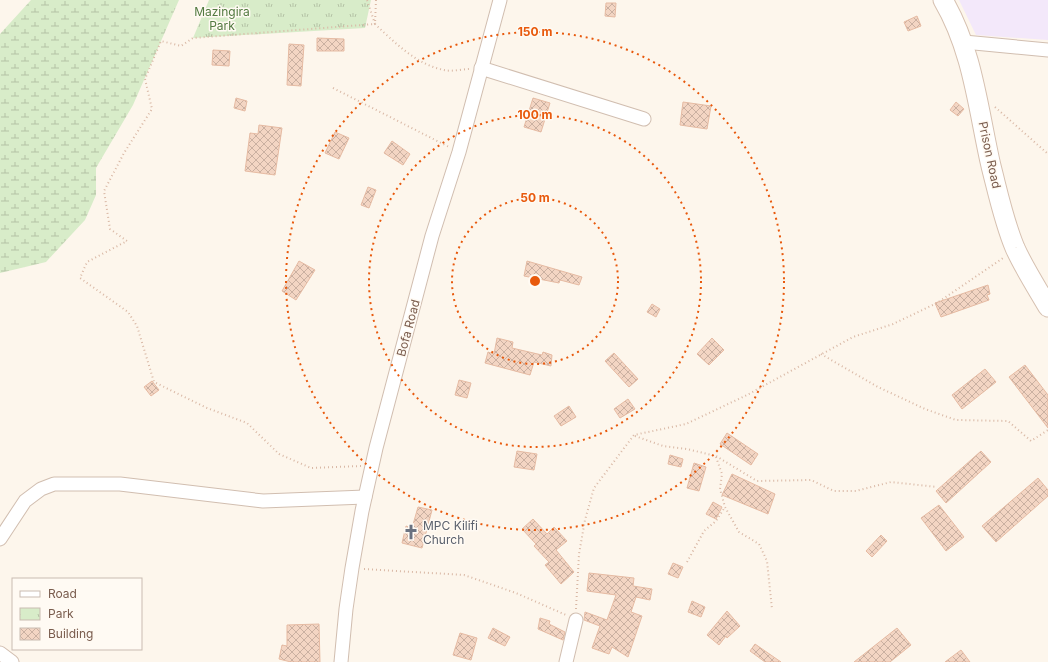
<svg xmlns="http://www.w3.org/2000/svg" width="1048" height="662" viewBox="0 0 1048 662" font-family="Inter,sans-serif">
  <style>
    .education { fill: #f3e8fa }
    .wetland { fill: url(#wetland-marsh) }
    .park { fill: url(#park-tufts) }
    .building { fill: url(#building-cross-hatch); stroke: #e6bba3 }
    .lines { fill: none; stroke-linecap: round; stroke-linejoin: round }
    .street-casing { stroke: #d1beb0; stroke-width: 15 }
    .secondary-casing { stroke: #d6c0b0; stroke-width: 21 }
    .path { stroke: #d9b8a5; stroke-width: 2; stroke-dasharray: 1 3; stroke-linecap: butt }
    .street { stroke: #fff; stroke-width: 13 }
    .secondary { stroke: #fff; stroke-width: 19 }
    .ring { fill: none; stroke: #e8590c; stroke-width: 2; stroke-dasharray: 2 4 }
    .labels { text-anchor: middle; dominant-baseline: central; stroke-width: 3; stroke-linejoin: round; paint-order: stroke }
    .park-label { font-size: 12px; fill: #537a41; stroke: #fffaf3 }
    .street-label { font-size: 12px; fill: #7a5c4d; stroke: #fffaf3 }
    .worship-label { font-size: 12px; fill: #5b616d; stroke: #fffaf3; text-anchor: start }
    .centre { fill: #e8590c; stroke: #fffaf3; stroke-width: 2 }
    .ring-label { font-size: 12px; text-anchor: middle; font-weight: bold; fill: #e8590c; stroke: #fffaf3; stroke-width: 3; stroke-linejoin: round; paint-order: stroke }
  </style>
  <defs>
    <pattern id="wetland-marsh" width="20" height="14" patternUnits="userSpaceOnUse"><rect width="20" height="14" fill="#d8ecc9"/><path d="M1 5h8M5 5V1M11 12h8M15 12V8" fill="none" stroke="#b4c2a5"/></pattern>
    <pattern id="park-tufts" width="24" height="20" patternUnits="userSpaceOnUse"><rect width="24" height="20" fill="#d8ecc9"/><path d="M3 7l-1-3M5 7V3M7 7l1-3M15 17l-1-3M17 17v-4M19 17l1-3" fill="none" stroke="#b4c2a5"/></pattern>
    <pattern id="building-cross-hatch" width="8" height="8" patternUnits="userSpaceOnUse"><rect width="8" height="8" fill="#f3d5c3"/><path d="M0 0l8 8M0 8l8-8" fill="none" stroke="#cab0a1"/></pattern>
  </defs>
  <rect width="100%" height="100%" fill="#fdf6ec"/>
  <!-- education -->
  <polygon class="education" points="959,0 1048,0 1048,40 976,35"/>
  <!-- wetland -->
  <polygon class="wetland" points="31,0 179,0 133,105 96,168 96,195 85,220 46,262 0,273 0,34"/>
  <!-- park -->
  <polygon class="park" points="209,0 371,0 365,28 193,38"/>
  <!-- building -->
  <g class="building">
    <polygon points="606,3 616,3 615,17 605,16"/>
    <polygon points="917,16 921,26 908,31 904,22"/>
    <polygon points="317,38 344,39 344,51 317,51"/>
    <polygon points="289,44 304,45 301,86 287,85"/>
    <polygon points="213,50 230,51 229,66 212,65"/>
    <polygon points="236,98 247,101 245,111 234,108"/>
    <polygon points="533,98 550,103 541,132 524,127"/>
    <polygon points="683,102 711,106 707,129 680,125"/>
    <polygon points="956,102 964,109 958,116 950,110"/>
    <polygon points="259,125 282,128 275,175 245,171 250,133 258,134"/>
    <polygon points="335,132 349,138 339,159 325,153"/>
    <polygon points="392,141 410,154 403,165 384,153"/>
    <polygon points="368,187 376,190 369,208 361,205"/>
    <polygon points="299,261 315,270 296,300 282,291"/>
    <polygon points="527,261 582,277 579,285 560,280 559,283 524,276"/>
    <polygon points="988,285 990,294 987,295 989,300 941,317 935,303"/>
    <polygon points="652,304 660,309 656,317 647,312"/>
    <polygon points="497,338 513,342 512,348 542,355 543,352 552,355 551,366 534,362 530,375 485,363 488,352 494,354"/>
    <polygon points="712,338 724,350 709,365 697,354"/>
    <polygon points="614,353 638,379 629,387 605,361"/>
    <polygon points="1025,365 1048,395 1048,428 1009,377"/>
    <polygon points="985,369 996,382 962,409 952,395"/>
    <polygon points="459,380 471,383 467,398 455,395"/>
    <polygon points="152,381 159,390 151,396 144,387"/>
    <polygon points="628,399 635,409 620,418 614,409"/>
    <polygon points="569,406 576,417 561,426 554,416"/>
    <polygon points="727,433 758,454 751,465 720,444"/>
    <polygon points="517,451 537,454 534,470 514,467"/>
    <polygon points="981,451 991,462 946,503 936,491"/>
    <polygon points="670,455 683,459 681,467 668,464"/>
    <polygon points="694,463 706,467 699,491 687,488"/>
    <polygon points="732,474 775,494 768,514 722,495"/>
    <polygon points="1038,478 1048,490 1048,496 996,542 982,526"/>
    <polygon points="713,502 722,507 716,519 706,514"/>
    <polygon points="939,505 964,537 946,551 921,518"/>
    <polygon points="418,507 432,510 422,548 402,543 406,526 412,528"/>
    <polygon points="533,519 547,534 554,527 567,541 556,550 574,572 561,584 545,565 549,562 534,546 536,544 522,529"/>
    <polygon points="881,535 887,541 872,557 866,551"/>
    <polygon points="673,563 683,567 678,578 668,574"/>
    <polygon points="589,573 634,578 633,586 652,589 650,600 636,597 631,612 642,616 628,657 612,647 609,654 592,648 600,626 584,620 585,612 607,620 616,595 587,591"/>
    <polygon points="692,601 705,607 701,617 688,612"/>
    <polygon points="727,611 740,626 727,638 726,636 719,645 707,635"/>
    <polygon points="540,618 550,621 549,624 565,632 563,640 538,629"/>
    <polygon points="319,624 320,662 291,662 279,659 282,645 287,646 287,625"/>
    <polygon points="493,628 510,637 505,646 488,638"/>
    <polygon points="897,628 911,645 890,662 854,662"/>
    <polygon points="460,633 477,638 471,660 453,655"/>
    <polygon points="755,644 781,662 765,662 750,651"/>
    <polygon points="961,650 970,662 945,662"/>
  </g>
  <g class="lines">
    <defs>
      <g id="street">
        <polyline points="964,42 1048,50"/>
        <polyline points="481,68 644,119"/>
        <polyline points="0,539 25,501 41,489 54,484 120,484 263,501 365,497"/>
        <polyline points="0,653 12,662"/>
        <polyline points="341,662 346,609 352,568 362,511 376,448 432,236 459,152 500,0"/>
        <polyline points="566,662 576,620"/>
      </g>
      <path id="secondary" d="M943 0C973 51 978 109 991 166 998 193 1004 222 1015 248 1024 268 1037 288 1048 307"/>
    </defs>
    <!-- street casing -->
    <use href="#street" class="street-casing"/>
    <!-- secondary casing -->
    <use href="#secondary" class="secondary-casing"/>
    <!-- path -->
    <g class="path">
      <path d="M376 0 375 24C394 42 417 65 444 70 452 72 462 69 470 69"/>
      <polyline points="333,88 449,147"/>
      <polyline points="995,107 1048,154"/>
      <polyline points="821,354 878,387 925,409 956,420 1008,421 1031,441 1048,430"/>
      <polyline points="635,436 663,446 687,449 716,456 757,481 811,480 834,491 856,491 891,482 937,487"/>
      <polyline points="716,457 722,474 720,489 725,507 739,532 759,544 767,561 772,609"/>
      <polyline points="361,466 311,468 279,454 247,423 207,408 154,382 137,326 128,312 80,278 87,262 127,241 110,229 104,191 124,153 152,109 145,79 161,41 181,46 193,38 375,24 367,0"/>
      <polyline points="687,562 704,531 716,521 725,507"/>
      <polyline points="364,569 464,575 516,593 566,615"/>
      <polyline points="576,609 579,554 585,520 594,488 634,435 686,424 747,395 853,337 893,324 937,303 1003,258"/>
    </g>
    <!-- street -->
    <use href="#street" class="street"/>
    <!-- secondary -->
    <use href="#secondary" class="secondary"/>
  </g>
  <!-- distance rings -->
  <g class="ring">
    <circle cx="535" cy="281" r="83"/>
    <circle cx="535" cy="281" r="166"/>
    <circle cx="535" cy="281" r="249"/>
  </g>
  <!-- icons -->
  <defs>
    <symbol id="church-bare" viewBox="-9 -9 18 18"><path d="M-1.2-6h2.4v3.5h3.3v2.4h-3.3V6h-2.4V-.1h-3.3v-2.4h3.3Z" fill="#6b7280" stroke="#fffaf3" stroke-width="2.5" paint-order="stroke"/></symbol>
  </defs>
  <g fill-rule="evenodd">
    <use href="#church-bare" x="400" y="521" width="22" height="22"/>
  </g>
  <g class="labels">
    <!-- park labels -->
    <g class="park-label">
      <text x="222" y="11">Mazingira<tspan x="222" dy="14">Park</tspan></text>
    </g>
    <!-- street labels -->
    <g class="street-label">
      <text transform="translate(990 155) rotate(78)">Prison Road</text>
      <text transform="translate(408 328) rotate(-75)">Bofa Road</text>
    </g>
    <!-- worship labels -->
    <g class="worship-label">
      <text x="423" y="525">MPC Kilifi<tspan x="423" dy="14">Church</tspan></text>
    </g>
  </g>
  <circle cx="535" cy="281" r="6" class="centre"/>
  <g class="ring-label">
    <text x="535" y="36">150 m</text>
    <text x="535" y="119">100 m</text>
    <text x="535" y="202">50 m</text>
  </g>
  <!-- legend -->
  <rect x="12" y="578" width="130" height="72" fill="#fffaf3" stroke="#cabbb1"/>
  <rect x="20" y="591" width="20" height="6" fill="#ffffff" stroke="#cabbb1"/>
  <text x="48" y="598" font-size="12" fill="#7a5c4d">Road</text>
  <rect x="20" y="608" width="20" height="12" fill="url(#park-tufts)" stroke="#cabbb1"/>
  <text x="48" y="618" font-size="12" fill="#7a5c4d">Park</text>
  <rect x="20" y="628" width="20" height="12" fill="url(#building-cross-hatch)" stroke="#cabbb1"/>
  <text x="48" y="638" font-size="12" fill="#7a5c4d">Building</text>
</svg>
